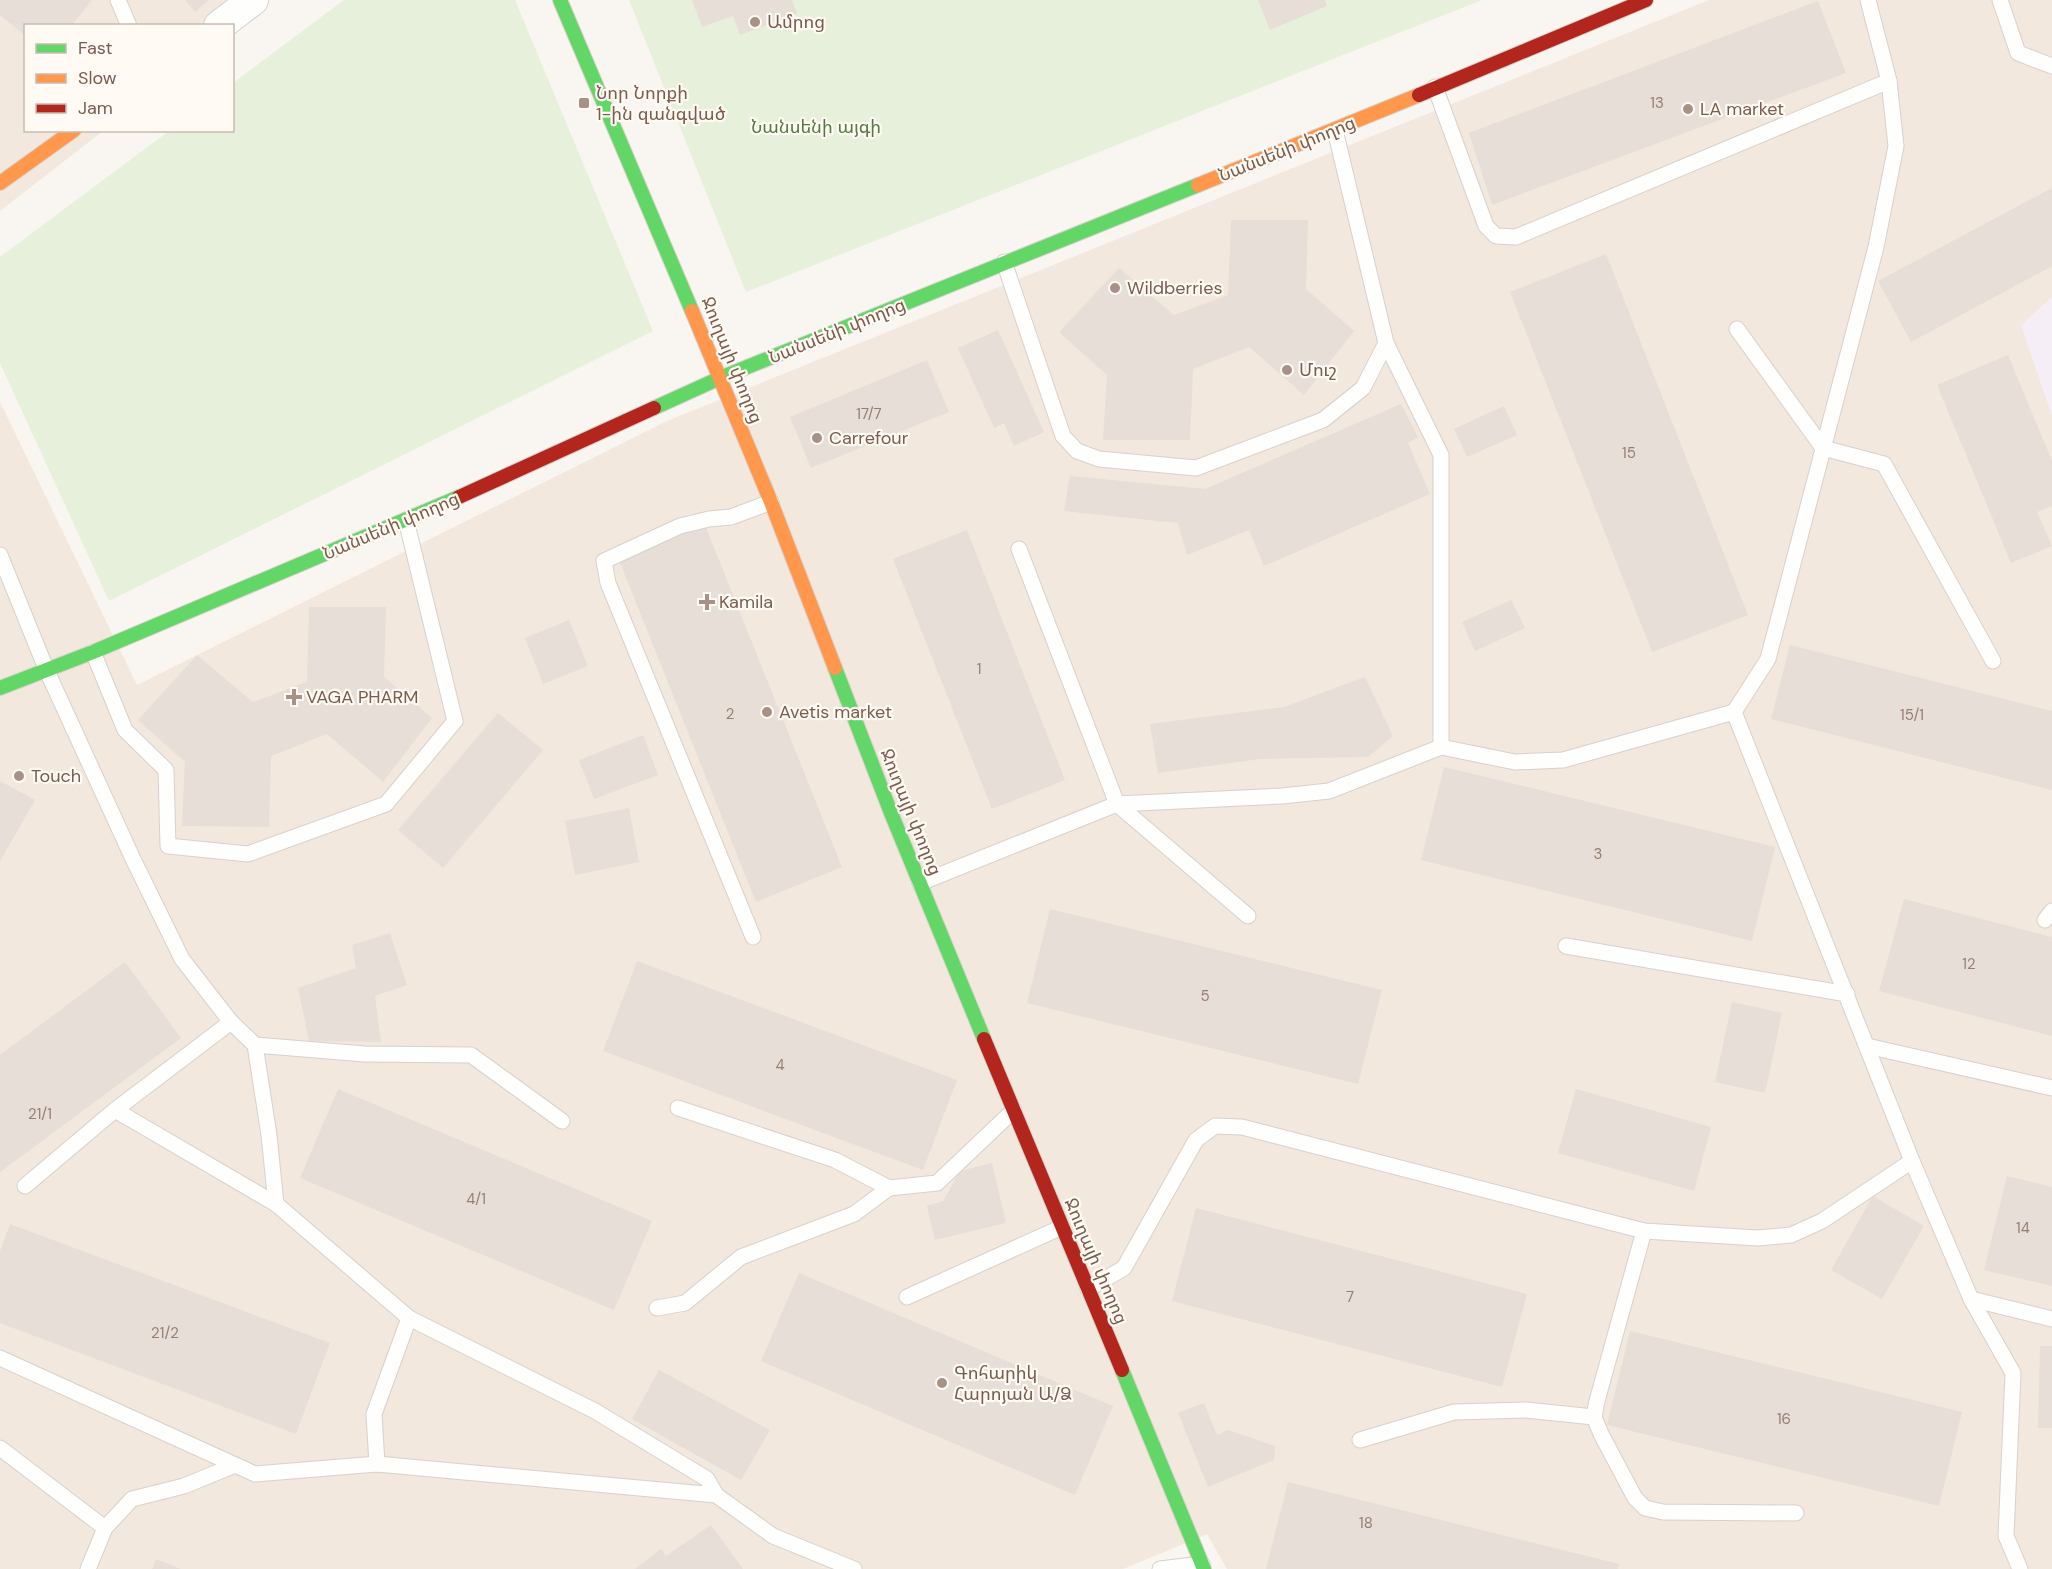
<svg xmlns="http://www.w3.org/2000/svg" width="2052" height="1569" viewBox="0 0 2052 1569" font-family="'DM Sans','Noto Sans Armenian',sans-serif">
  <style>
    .residential { fill: #f2e8de }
    .education { fill: #f6eef6 }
    .green { fill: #e7f0db }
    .building { fill: #e6ded7 }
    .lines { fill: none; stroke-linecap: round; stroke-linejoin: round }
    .lane-casing { stroke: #d7d1cb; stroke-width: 17 }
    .street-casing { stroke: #d7d1cb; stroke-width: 32 }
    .fast-casing { stroke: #d9d2cb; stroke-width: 16 }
    .slow-casing { stroke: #d9d2cb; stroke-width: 16 }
    .jam-casing { stroke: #d9d2cb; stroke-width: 16 }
    .lane { stroke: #fefefd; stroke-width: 15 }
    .street { stroke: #fefefd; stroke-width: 30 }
    .fast { stroke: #63d668; stroke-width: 14 }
    .slow { stroke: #ff974d; stroke-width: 14 }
    .jam { stroke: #b3261e; stroke-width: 14 }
    .poi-dot { fill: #a69286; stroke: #fffaf3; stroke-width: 2 }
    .labels { text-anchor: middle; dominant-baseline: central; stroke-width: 4.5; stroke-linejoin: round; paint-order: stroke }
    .number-label { font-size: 15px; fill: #977e72 }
    .poi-label { font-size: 18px; fill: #7a5c4d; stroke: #fffaf3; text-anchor: start }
    .park-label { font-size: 18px; fill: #537a41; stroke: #fffaf3 }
    .street-label { font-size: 18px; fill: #7a5c4d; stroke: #fffaf3 }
  </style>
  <rect width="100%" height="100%" fill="#f9f5f0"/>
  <!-- residential -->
  <g class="residential">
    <polygon points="0,0 270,0 233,29 232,26 26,26 26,130 103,131 0,211"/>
    <polygon points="1709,0 2052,0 2052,1569 1227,1569 1207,1534 1123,1569 0,1569 0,402 137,685 667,421"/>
  </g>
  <!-- education -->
  <polygon class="education" points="2052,297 2052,416 2021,325"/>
  <!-- green -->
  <g class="green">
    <polygon points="344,0 515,0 653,331 109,601 0,363 0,257 169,131 232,130 233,83"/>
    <polygon points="629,0 1482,0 746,292"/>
  </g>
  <!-- building -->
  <g class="building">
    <polygon points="0,0 92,0 71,26 26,26 26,36 0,15"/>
    <polygon points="185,0 209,0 195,12"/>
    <polygon points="692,0 792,0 797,14 740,35 733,16 702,27"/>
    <polygon points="1258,0 1325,0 1327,6 1270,30"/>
    <polygon points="1818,1 1846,73 1492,205 1469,133"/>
    <polygon points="2052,188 2052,266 1911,342 1878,281"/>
    <polygon points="1231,220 1308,220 1306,289 1354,331 1304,395 1249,347 1193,369 1190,440 1103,440 1107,375 1059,332 1119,268 1174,315 1228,295"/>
    <polygon points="1606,254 1748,615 1652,652 1510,292"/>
    <polygon points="998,330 1044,432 1014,446 1004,423 994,428 958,348"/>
    <polygon points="2008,355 2052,461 2052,506 2037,512 2052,546 2011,563 1937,385"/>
    <polygon points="927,360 949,412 811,468 790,417"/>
    <polygon points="1401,404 1418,437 1408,443 1430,494 1264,566 1249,530 1187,555 1178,523 1064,511 1070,476 1205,489"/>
    <polygon points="1504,406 1517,435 1467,457 1454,429"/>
    <polygon points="705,525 842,867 756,902 619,560"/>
    <polygon points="967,530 1065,780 992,809 893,559"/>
    <polygon points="1511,600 1525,628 1475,651 1462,622"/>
    <polygon points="309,607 386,607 384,677 432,718 383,782 327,734 271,756 269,827 182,826 185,762 138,720 197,655 253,702 307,682"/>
    <polygon points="569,620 588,666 543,684 525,638"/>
    <polygon points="1790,645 2052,711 2052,790 1771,719"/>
    <polygon points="1365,677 1393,736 1368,757 1260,759 1158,773 1150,724 1284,707"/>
    <polygon points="498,713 543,750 443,868 398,830"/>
    <polygon points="643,735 658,775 594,799 579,760"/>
    <polygon points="1444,767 1775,847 1752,941 1421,860"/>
    <polygon points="0,781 35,800 0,861"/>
    <polygon points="629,808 639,862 575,875 565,821"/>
    <polygon points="1904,899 2052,937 2052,1036 1879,991"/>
    <polygon points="1050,909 1382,990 1358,1084 1027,1003"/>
    <polygon points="390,933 407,985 375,996 381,1042 309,1041 298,988 356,968 352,945"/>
    <polygon points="637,961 957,1080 923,1170 603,1051"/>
    <polygon points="125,962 181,1038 0,1172 0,1055"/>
    <polygon points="1732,1002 1782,1013 1765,1093 1715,1082"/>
    <polygon points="338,1089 652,1221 614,1310 300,1178"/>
    <polygon points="1576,1089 1711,1127 1694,1191 1558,1153"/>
    <polygon points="992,1163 1006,1223 935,1240 927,1206 943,1201 960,1171"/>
    <polygon points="2007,1176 2052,1187 2052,1286 1984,1270"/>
    <polygon points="1873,1196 1924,1226 1882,1299 1831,1270"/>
    <polygon points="1196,1208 1527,1294 1502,1387 1172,1301"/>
    <polygon points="10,1224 330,1343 296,1434 0,1323 0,1251"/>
    <polygon points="799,1273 1113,1406 1075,1495 761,1361"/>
    <polygon points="1630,1331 1962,1412 1939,1506 1607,1425"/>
    <polygon points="2040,1346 2052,1346 2052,1428 2038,1428"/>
    <polygon points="659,1370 770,1430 741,1480 632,1419"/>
    <polygon points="1204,1403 1217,1435 1228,1430 1275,1446 1274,1460 1208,1487 1178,1413"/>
    <polygon points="1288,1482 1619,1564 1618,1569 1266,1569"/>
    <polygon points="711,1525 743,1569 635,1569 661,1549 666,1556"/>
    <polygon points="156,1559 181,1569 152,1569"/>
  </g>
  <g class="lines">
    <defs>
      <g id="lane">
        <polyline points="118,0 129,26"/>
        <polyline points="2000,0 2018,53 2052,66"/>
        <polyline points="1435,87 1486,226 1496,236 1516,237 1889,81"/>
        <polyline points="1335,130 1386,343 1441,455 1441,747"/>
        <polyline points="1004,262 1063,436 1077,451 1099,459 1196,468 1323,420 1363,388 1386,343"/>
        <polyline points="1737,329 1823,448 1884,464 1993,661"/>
        <polyline points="1019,549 1117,804 1248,916"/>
        <polyline points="0,555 47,671 133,859 182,959 231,1022 255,1045 269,1135 276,1204 409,1318 595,1411 707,1479 716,1495"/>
        <polyline points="93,652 125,730 166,770 168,846 248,854 386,804 455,721 406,520"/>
        <polyline points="1734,712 1768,659 1876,247 1896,146 1889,81 1868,0"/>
        <polyline points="920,883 1117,804 1282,796 1329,791 1441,747 1515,762 1563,760 1734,712 1912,1161 1971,1299 2013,1373 2006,1536 2020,1569"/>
        <polyline points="2045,920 2052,911"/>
        <polyline points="753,937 608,583 604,561 680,526 709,519 731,517 771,502"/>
        <polyline points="1566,946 1847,994"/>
        <polyline points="255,1045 365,1054 471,1055 562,1121"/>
        <polyline points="1867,1046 2052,1088"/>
        <polyline points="678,1108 835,1160 889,1188 937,1183 1014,1110"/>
        <polyline points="115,1110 276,1204"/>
        <polyline points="25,1186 115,1110 231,1022"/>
        <polyline points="1644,1231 1597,1401 1594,1417 1601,1434 1635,1498 1645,1508 1663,1512 1796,1513"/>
        <polyline points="1088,1289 1124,1268 1196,1140 1215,1126 1242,1127 1644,1231 1758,1238 1791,1235 1822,1221 1912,1161"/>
        <polyline points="907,1297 1062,1227"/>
        <polyline points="1971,1299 2052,1319"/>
        <polyline points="657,1308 685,1303 741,1257 854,1214 889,1188"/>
        <polyline points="0,1358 255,1474 377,1464 716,1495 773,1536 854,1569"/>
        <polyline points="1360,1440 1454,1412 1526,1410 1594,1417"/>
        <polyline points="0,1448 105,1528"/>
        <polyline points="377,1464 374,1414 409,1318"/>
        <polyline points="88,1569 105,1528 132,1499 184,1486 235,1465"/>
        <polyline points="1160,1569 1202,1564"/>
      </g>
      <polyline id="street" points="219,26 253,0"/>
      <g id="fast">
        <polyline points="560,0 692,311"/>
        <polyline points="654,408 720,378 1198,185"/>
        <polyline points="835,668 891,813 984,1039"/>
        <polyline points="0,688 93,652 459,497"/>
        <polyline points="1122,1370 1204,1569"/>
      </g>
      <g id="slow">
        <polyline points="0,183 74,130"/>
        <polyline points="1198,185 1419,95"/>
        <polyline points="692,311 771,502 835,668"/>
      </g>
      <g id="jam">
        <polyline points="1419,95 1646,0"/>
        <polyline points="459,497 654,408"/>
        <polyline points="984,1039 1122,1370"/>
      </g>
    </defs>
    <!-- lane casing -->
    <use href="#lane" class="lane-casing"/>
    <!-- street casing -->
    <use href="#street" class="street-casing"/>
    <!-- fast casing -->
    <use href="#fast" class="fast-casing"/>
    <!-- slow casing -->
    <use href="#slow" class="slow-casing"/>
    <!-- jam casing -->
    <use href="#jam" class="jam-casing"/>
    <!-- lane -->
    <use href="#lane" class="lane"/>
    <!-- street -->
    <use href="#street" class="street"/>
    <!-- fast -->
    <use href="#fast" class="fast"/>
    <!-- slow -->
    <use href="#slow" class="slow"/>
    <!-- jam -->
    <use href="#jam" class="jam"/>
  </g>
  <!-- markers -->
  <g class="poi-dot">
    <circle cx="755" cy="22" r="6"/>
    <rect x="578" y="97" width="12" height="12" rx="3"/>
    <circle cx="1688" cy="109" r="6"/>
    <circle cx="1115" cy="288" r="6"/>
    <circle cx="1287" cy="370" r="6"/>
    <circle cx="817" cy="438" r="6"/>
    <path d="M704 593h6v6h6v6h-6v6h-6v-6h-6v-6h6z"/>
    <path d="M291 688h6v6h6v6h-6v6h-6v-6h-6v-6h6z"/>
    <circle cx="767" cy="712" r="6"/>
    <circle cx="19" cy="776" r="6"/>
    <circle cx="942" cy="1383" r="6"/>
  </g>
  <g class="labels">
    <!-- number labels -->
    <g class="number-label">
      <text x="1657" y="103">13</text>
      <text x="869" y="414">17/7</text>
      <text x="1629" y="453">15</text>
      <text x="979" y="669">1</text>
      <text x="730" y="714">2</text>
      <text x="1912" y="715">15/1</text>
      <text x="1598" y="854">3</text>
      <text x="1969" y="964">12</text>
      <text x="1205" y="996">5</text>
      <text x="780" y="1065">4</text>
      <text x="40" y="1114">21/1</text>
      <text x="476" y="1199">4/1</text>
      <text x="2023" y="1228">14</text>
      <text x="1350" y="1297">7</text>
      <text x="165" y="1333">21/2</text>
      <text x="1784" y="1419">16</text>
      <text x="1366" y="1523">18</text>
    </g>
    <!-- poi labels -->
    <g class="poi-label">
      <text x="767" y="22">Ամրոց</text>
      <text x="596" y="93">Նոր Նորքի<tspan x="596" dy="21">1-ին զանգված</tspan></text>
      <text x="1700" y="109">LA market</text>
      <text x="1127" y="288">Wildberries</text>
      <text x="1299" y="370">Մուշ</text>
      <text x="829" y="438">Carrefour</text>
      <text x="719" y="602">Kamila</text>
      <text x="306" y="697">VAGA PHARM</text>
      <text x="779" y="712">Avetis market</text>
      <text x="31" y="776">Touch</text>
      <text x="954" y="1373">Գոհարիկ<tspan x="954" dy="21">Հարոյան Ա/Ձ</tspan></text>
    </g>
    <!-- park labels -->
    <g class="park-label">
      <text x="816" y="127">Նանսենի այգի</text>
    </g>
    <!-- street labels -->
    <g class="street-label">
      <text transform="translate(1287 149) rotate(-22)">Նանսենի փողոց</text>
      <text transform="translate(837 331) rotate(-22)">Նանսենի փողոց</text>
      <text transform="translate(732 360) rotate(68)">Ջուղայի փողոց</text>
      <text transform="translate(391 526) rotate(-23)">Նանսենի փողոց</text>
      <text transform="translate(911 812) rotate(68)">Ջուղայի փողոց</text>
      <text transform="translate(1096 1261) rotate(67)">Ջուղայի փողոց</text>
    </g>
  </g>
  <!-- legend -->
  <rect x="24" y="24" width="210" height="108" fill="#fffaf3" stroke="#cabbb1" stroke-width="1.5"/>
  <rect x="36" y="44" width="30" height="9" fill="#63d668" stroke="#cabbb1" stroke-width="1.5"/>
  <text x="78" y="54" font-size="18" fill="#7a5c4d">Fast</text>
  <rect x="36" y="74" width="30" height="9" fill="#ff974d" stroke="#cabbb1" stroke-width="1.5"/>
  <text x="78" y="84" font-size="18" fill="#7a5c4d">Slow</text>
  <rect x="36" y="104" width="30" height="9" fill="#b3261e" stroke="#cabbb1" stroke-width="1.5"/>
  <text x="78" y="114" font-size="18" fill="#7a5c4d">Jam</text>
</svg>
